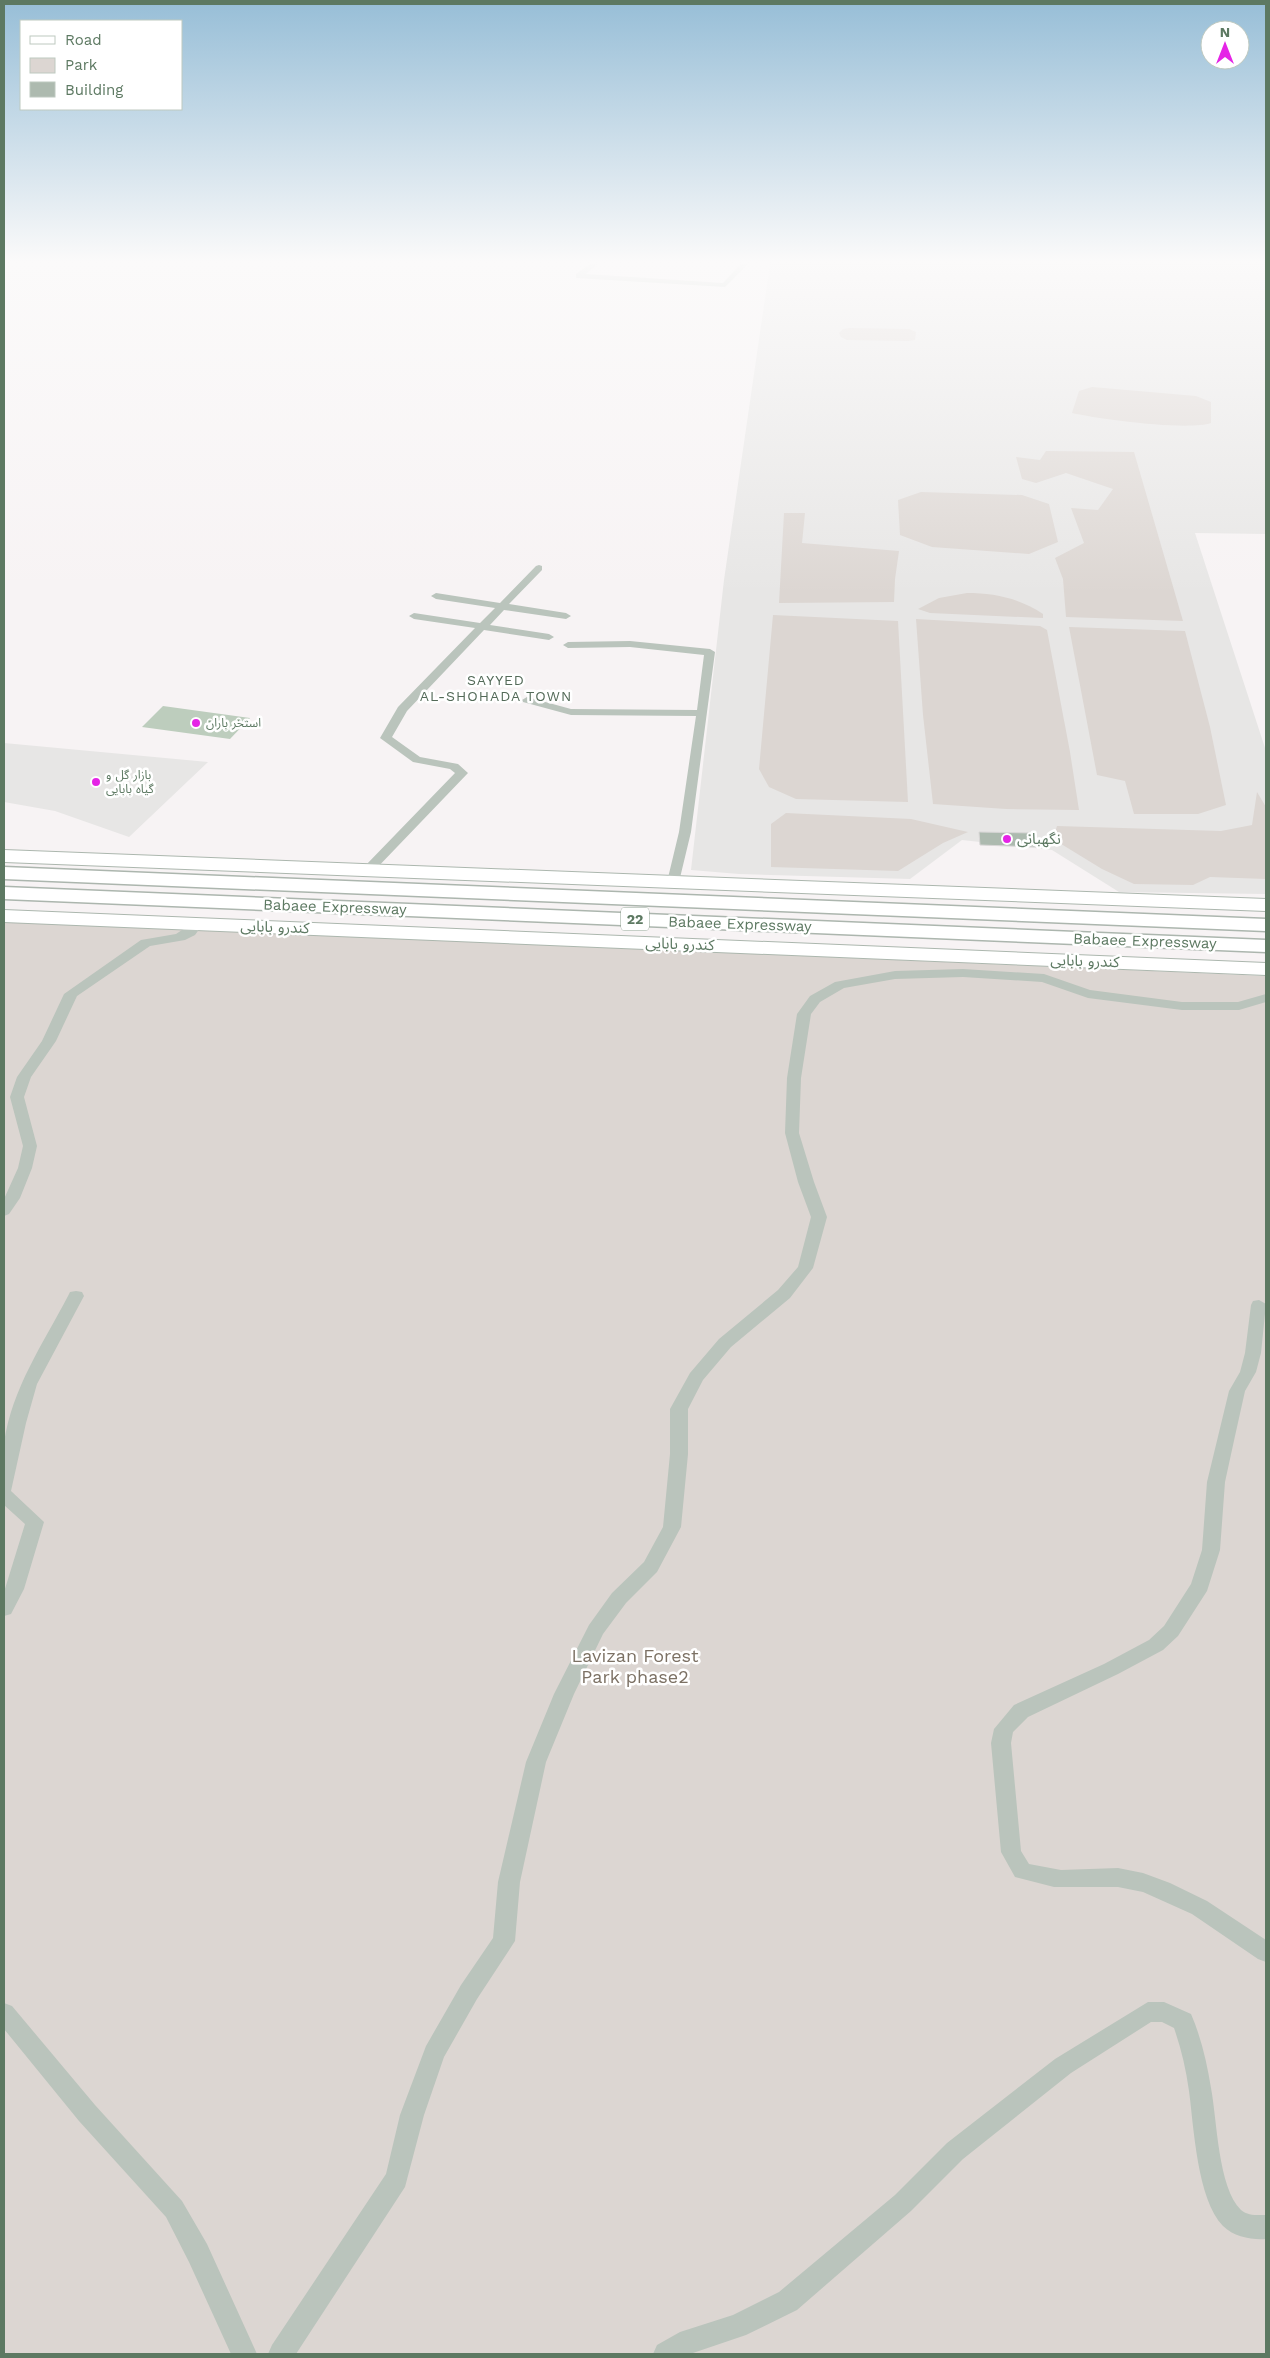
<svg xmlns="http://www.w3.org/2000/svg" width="1270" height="2358" viewBox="0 0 1270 2358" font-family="'Work Sans','Noto Sans Arabic',sans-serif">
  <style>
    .built { fill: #e7e6e5 }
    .green { fill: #dcd6d2 }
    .water { fill: #bdcdbd }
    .building { fill: #adbaaf; stroke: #d8d6d6 }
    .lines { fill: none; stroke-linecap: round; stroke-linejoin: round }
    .primary-casing { stroke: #acb7ae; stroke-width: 2 }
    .trunk-casing { stroke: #acb6ae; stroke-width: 3 }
    .minor { fill: #bac4bc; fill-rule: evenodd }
    .primary { fill: #fff; fill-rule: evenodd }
    .trunk { fill: #fff; fill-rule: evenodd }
    .poi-dot { fill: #e524e6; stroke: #fff; stroke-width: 2 }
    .labels { text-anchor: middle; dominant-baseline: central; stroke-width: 5; stroke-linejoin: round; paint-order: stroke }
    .far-poi-label { font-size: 12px; fill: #5d7962; stroke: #fff; text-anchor: start }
    .far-neighbourhood-label { font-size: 14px; letter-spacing: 1px; fill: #536a58; stroke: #fff }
    .shield { fill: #fff; stroke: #8ea191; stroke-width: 1 }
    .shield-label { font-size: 14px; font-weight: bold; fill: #5d7962 }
    .poi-label { font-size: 15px; fill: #5d7962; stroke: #fff; text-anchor: start }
    .street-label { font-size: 15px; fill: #5d7962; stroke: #fff }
    .near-park-label { font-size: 18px; fill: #7c7164; stroke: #fff }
  </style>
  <rect width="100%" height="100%" fill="#f7f3f4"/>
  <!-- built -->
  <g class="built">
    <polygon points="770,264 1266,264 1266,534 1195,533 1266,751 1266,894 1119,892 1052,850 962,840 910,879 739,874 691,870 724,580"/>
    <polygon points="4,743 208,762 129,837 55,811 4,802"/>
  </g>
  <!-- green -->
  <g class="green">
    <polygon points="850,328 909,329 916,332 915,340 908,341 847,340 841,337 839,333 843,329"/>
    <path d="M1092 387 1196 396 1211 402V423C1187 431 1098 419 1072 413L1079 391Z"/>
    <polygon points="1046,451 1134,452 1183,621 1066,617 1063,579 1055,558 1084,543 1071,508 1098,510 1113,489 1066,473 1036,483 1022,479 1016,457 1040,460"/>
    <polygon points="921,492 1022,495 1049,504 1058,542 1029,554 932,547 900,535 898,500"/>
    <polygon points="784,513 805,513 802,543 899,551 895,579 894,602 779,603"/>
    <path d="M967 593C994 593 1019 598 1043 614V618L930 613 918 609 939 598Z"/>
    <polygon points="773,615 898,621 908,802 796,799 769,787 759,769"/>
    <polygon points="916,619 1040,626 1047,630 1070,752 1079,810 1006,809 933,804 923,715"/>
    <polygon points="1069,627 1185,631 1210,727 1226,805 1198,814 1134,814 1125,781 1097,775"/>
    <polygon points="1257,792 1266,807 1266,879 1210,877 1193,885 1134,884 1102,869 1053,839 1057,826 1221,831 1252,825"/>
    <polygon points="786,813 911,819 968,832 943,843 898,871 771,867 771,824"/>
    <polygon points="4,921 1266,976 1266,2354 4,2354"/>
  </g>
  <!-- water -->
  <polygon class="water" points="163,706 250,718 230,739 142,727"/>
  <!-- building -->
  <polygon class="building" points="979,832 1034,833 1036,847 980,845"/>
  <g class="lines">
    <defs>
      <g id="primary">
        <polygon points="4,850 1266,899 1266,911 4,862"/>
        <polygon points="4,910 1266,963 1266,975 4,922"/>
      </g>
      <g id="trunk">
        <polygon points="4,867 1266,919 1266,931 4,879"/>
        <polygon points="4,887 1266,940 1266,952 4,899"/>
      </g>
    </defs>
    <!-- primary casing -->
    <use href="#primary" class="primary-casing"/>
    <!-- trunk casing -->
    <use href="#trunk" class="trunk-casing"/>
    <!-- minor -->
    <g class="minor">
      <polygon points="590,264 597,264 586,274 723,283 741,264 748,264 725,287 576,278 576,274"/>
      <polygon points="539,565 542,566 542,570 509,604 566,613 571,616 566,619 504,610 490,625 549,634 554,637 549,640 484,630 407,711 392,737 420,757 458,764 468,773 373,872 365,872 363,869 365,866 455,773 450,769 413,762 380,738 398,707 475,628 414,619 409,616 414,613 480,623 495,608 436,599 431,596 436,593 500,603 536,566"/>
      <polygon points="630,641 710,649 715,652 691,832 679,882 673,886 667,882 679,832 696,716 571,715 523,702 522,700 527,697 571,709 697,710 704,655 630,647 568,648 563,645 568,642"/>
      <polygon points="197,920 203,924 195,935 185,940 150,946 77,996 56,1041 31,1077 24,1097 37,1146 32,1168 20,1198 9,1214 4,1216 4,1199 18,1168 23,1146 10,1097 17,1077 42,1041 64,994 141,940 176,934"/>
      <polygon points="963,969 1044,974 1090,990 1182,1002 1238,1002 1266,994 1266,1002 1239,1010 1182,1010 1088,998 1042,982 963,977 895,979 844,988 820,1002 811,1014 801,1078 799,1133 814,1182 827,1217 813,1268 790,1298 731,1347 703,1380 688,1409 688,1454 681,1527 657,1572 626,1603 603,1634 574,1694 546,1762 520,1882 515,1941 477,1999 444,2057 424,2115 405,2187 296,2354 268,2354 272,2345 386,2174 400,2115 426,2046 461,1985 493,1938 498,1882 526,1762 554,1694 589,1625 612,1593 644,1562 663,1527 670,1454 670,1409 690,1373 719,1339 778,1290 798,1267 811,1217 798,1182 785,1133 787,1078 797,1014 810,996 835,982 895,971"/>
      <path d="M76 1291 82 1292 84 1296 37 1384 26 1423 11 1491 44 1522 24 1589 11 1614 4 1616V1592L25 1524 4 1505C4 1485 1 1463 4 1443 12 1388 43 1344 68 1296L70 1292Z"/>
      <polygon points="1259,1300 1266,1304 1261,1353 1256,1372 1245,1391 1235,1436 1225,1482 1220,1550 1207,1591 1178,1636 1163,1650 1118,1674 1028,1717 1013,1732 1011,1743 1021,1851 1029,1864 1061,1870 1118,1868 1143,1873 1170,1883 1207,1901 1266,1940 1266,1962 1258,1959 1192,1914 1143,1892 1118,1887 1054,1887 1015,1877 1001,1852 991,1743 994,1729 1014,1705 1104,1664 1149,1640 1164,1626 1191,1584 1202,1550 1207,1482 1229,1391 1240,1372 1245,1353 1251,1305 1253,1301"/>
      <path d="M1148 2002H1164L1191 2014C1201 2037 1207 2063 1211 2088 1217 2119 1218 2188 1241 2210 1248 2216 1257 2215 1266 2215V2239C1252 2240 1234 2237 1223 2226 1197 2199 1194 2128 1189 2091 1186 2069 1181 2048 1174 2028L1162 2022H1151L1071 2073 963 2159 911 2211 797 2310 746 2335 690 2354H653L657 2345 680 2332 733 2315 779 2292 895 2195 947 2143 1055 2059Z"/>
      <polygon points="4,2003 12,2006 95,2105 182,2201 207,2244 257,2354 231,2354 189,2262 166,2217 79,2121 4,2029"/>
    </g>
    <!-- primary -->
    <use href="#primary" class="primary"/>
    <!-- trunk -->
    <use href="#trunk" class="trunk"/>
  </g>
  <!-- sky -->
  <linearGradient id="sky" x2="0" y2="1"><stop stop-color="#97bed7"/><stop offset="0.44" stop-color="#fbfafa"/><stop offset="1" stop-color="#fbfafa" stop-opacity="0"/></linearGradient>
  <rect width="1270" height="594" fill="url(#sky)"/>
  <!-- markers -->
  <g class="poi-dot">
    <circle cx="196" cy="723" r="5"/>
    <circle cx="96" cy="782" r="5"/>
    <circle cx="1007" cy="839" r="5"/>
  </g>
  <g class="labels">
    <!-- far-poi labels -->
    <g class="far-poi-label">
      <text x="206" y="723">استخر باران</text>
      <text x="106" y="775">بازار گل و<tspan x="106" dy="14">گیاه بابایی</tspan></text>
    </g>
    <!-- far-neighbourhood labels -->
    <g class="far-neighbourhood-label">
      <text x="496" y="680">SAYYED<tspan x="496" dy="16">AL-SHOHADA TOWN</tspan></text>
    </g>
    <!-- shield labels -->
    <rect class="shield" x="621" y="907.5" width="28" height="23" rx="4"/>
    <g class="shield-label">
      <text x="635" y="919">22</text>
    </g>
    <!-- poi labels -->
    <g class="poi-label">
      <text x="1017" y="839">نگهبانی</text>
    </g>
    <!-- street labels -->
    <g class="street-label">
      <text transform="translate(335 907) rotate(2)">Babaee Expressway</text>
      <text transform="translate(740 924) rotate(2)">Babaee Expressway</text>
      <text transform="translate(275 927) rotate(2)">کندرو بابایی</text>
      <text transform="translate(1145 941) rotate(2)">Babaee Expressway</text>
      <text transform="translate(680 944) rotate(2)">کندرو بابایی</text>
      <text transform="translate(1085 961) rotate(2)">کندرو بابایی</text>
    </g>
    <!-- near-park labels -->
    <g class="near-park-label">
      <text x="635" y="1655">Lavizan Forest<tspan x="635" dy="21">Park phase2</tspan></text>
    </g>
  </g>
  <!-- border -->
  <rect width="1270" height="2358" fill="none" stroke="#5d7962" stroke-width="10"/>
  <!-- legend -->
  <rect x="20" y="20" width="162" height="90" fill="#ffffff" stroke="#bec9c0"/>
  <rect x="30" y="36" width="25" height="8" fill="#ffffff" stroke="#bec9c0"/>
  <text x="65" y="45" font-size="15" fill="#5d7962">Road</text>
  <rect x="30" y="58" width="25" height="15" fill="#dcd6d2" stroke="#bec9c0"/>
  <text x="65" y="70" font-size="15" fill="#5d7962">Park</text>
  <rect x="30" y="82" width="25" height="15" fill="#adbaaf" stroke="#bec9c0"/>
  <text x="65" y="95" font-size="15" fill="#5d7962">Building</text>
  <!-- north arrow -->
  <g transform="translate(1225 45)"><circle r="24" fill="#ffffff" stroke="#bec9c0"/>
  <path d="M0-4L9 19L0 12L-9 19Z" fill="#e524e6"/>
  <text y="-8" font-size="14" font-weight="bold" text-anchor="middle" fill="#5d7962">N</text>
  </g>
</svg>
